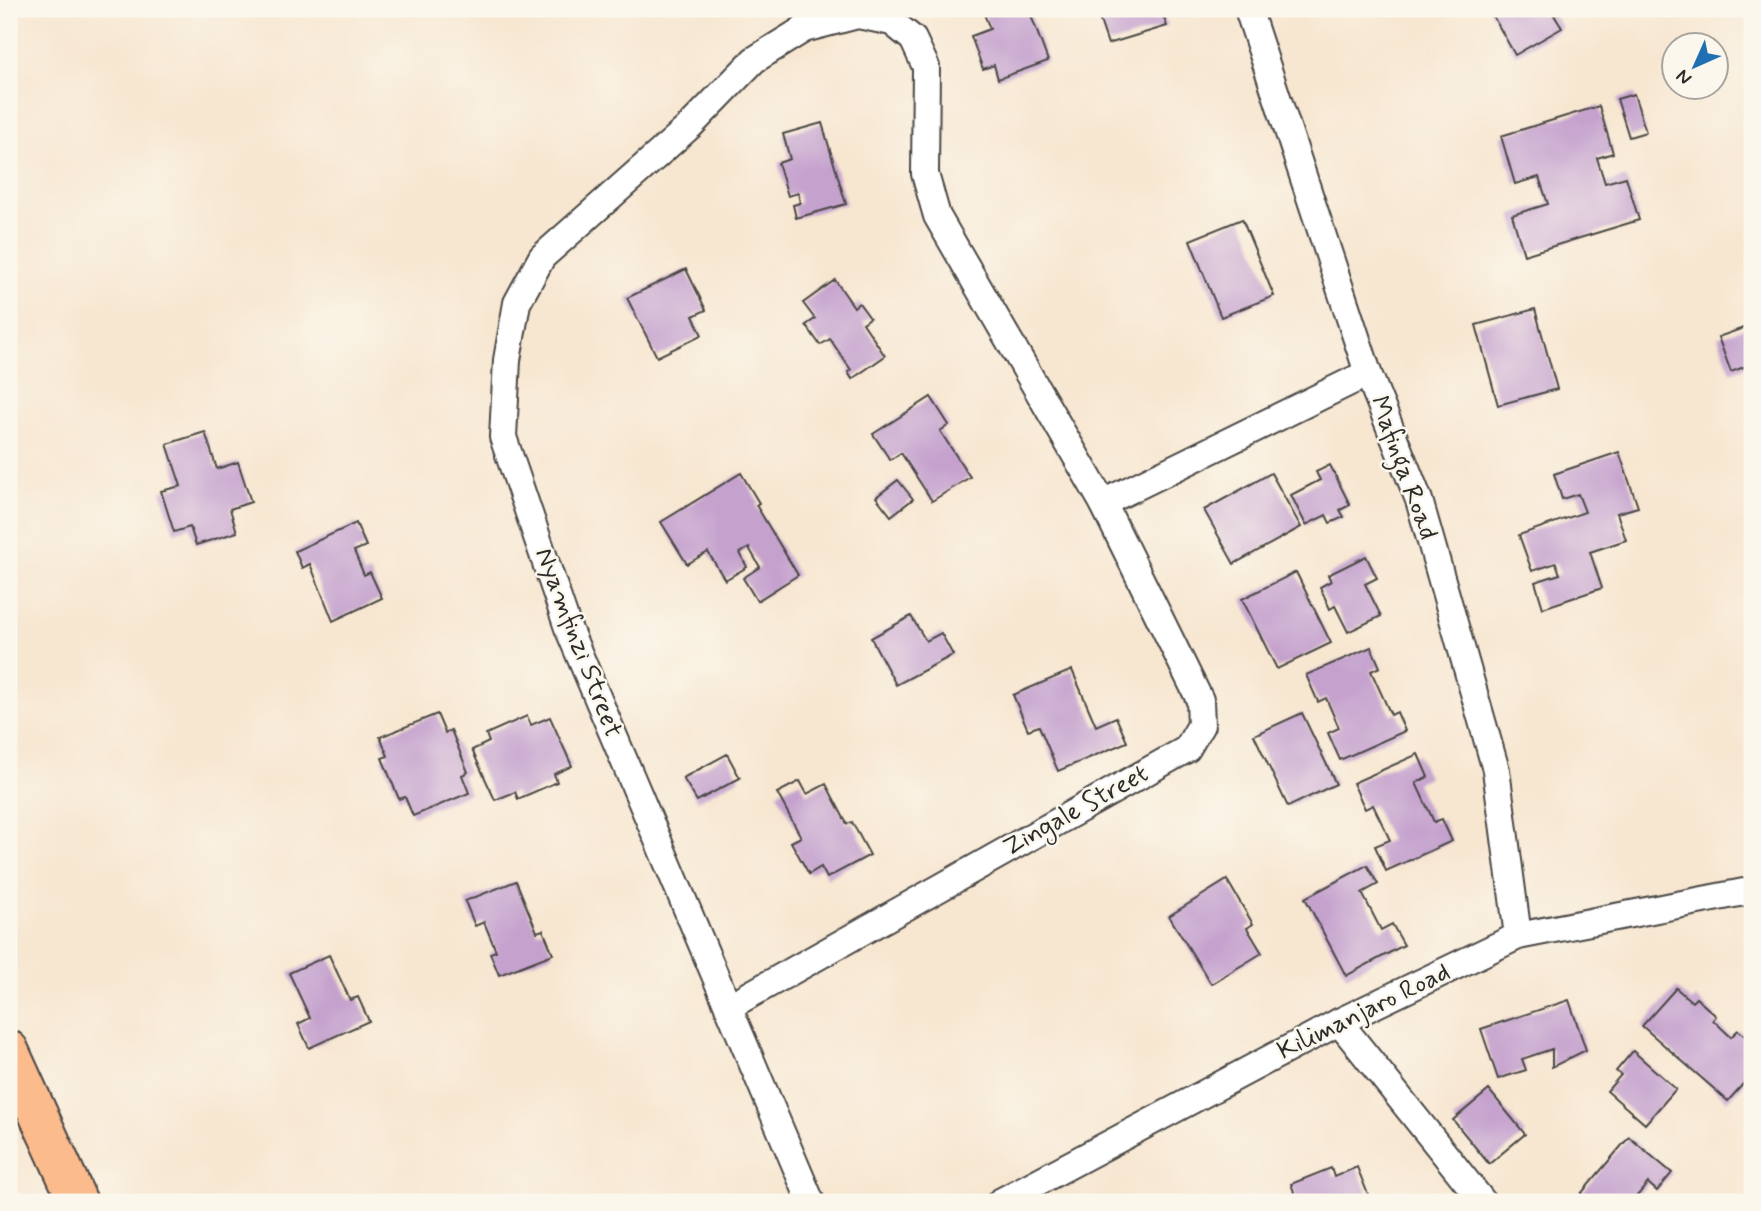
<svg xmlns="http://www.w3.org/2000/svg" width="1761" height="1211" viewBox="0 0 1761 1211" font-family="Mynerve,sans-serif">
  <style>
    .building { fill: #c5a2ce }
    .lines { fill: none; stroke-linecap: round; stroke-linejoin: round }
    .minor-casing { stroke: #4a4744; stroke-width: 30 }
    .trunk-casing { stroke: #4a4744; stroke-width: 42 }
    .minor { stroke: #fff; stroke-width: 26 }
    .trunk { stroke: #fbbb8d; stroke-width: 38 }
    .labels { text-anchor: middle; dominant-baseline: central; stroke-width: 5; stroke-linejoin: round; paint-order: stroke }
    .street-label { font-size: 26px; fill: #2b2b2b; stroke: #fbf7ec }
  </style>
  <rect width="100%" height="100%" fill="#fbf7ec"/>
  <filter id="ink" filterUnits="userSpaceOnUse"><feTurbulence type="fractalNoise" baseFrequency=".0143" numOctaves="2"/><feDisplacementMap in="SourceGraphic" scale="14" xChannelSelector="R" yChannelSelector="G"/><feConvolveMatrix kernelMatrix="1 2 1 2 8 2 1 2 1" color-interpolation-filters="sRGB"/></filter>
  <filter id="wash" filterUnits="userSpaceOnUse"><feTurbulence type="fractalNoise" baseFrequency=".00686" numOctaves="4" result="noise"/><feDisplacementMap in="SourceGraphic" scale="28" xChannelSelector="R" yChannelSelector="G"/><feGaussianBlur stdDeviation="1.57" result="paint"/><feColorMatrix in="noise" values="0 0 0 0 0 0 0 0 0 0 0 0 0 0 0 0 0 1.4 0 .05"/><feComposite in="paint" operator="in"/></filter>
  <g filter="url(#wash)">
    <rect width="100%" height="100%" fill="#f7e6d0"/>
    <g id="blocks">
      <!-- building -->
      <g class="building">
        <polygon points="982,9 1024,9 1025,11 1029,10 1048,61 998,79 994,65 983,69 971,36 990,29"/>
        <polygon points="1096,9 1182,9 1163,15 1167,26 1108,44"/>
        <polygon points="1489,9 1565,9 1554,15 1562,28 1515,55"/>
        <polygon points="1634,94 1646,132 1629,137 1617,99"/>
        <polygon points="1599,106 1613,153 1597,158 1605,183 1626,177 1639,220 1524,255 1512,215 1548,204 1539,177 1515,184 1501,136"/>
        <polygon points="822,123 846,204 796,218 793,205 800,203 798,193 788,196 778,163 790,159 783,134"/>
        <polygon points="1242,219 1274,296 1221,317 1190,240"/>
        <polygon points="686,269 706,310 693,316 702,335 657,357 627,298"/>
        <polygon points="835,280 854,307 859,303 870,318 863,323 885,356 852,379 848,372 851,370 830,339 820,345 806,325 815,319 803,303"/>
        <polygon points="1535,309 1557,389 1498,405 1476,325"/>
        <polygon points="1752,325 1752,364 1731,372 1718,337"/>
        <polygon points="931,397 949,425 940,431 970,477 932,501 901,453 890,460 873,434"/>
        <polygon points="205,432 217,469 238,462 251,502 230,509 237,532 196,545 190,527 174,532 161,491 181,486 167,444"/>
        <polygon points="1619,452 1638,507 1617,513 1626,540 1590,552 1602,588 1543,608 1535,582 1560,574 1556,563 1532,571 1519,535 1585,512 1578,494 1562,499 1554,474"/>
        <polygon points="1330,465 1350,505 1340,510 1344,517 1330,523 1326,515 1306,525 1291,495 1320,480 1316,472"/>
        <polygon points="741,473 759,503 756,505 798,575 757,601 743,578 760,567 749,548 740,553 747,567 725,580 708,552 687,564 661,522"/>
        <polygon points="1271,473 1301,527 1234,564 1204,510"/>
        <polygon points="898,480 913,499 891,516 876,497"/>
        <polygon points="356,523 366,546 354,551 364,575 370,572 382,598 333,621 310,564 302,568 295,551"/>
        <polygon points="1366,556 1377,578 1365,584 1381,616 1348,632 1335,606 1330,609 1320,587 1331,581 1328,575"/>
        <polygon points="1296,572 1331,643 1277,669 1242,599"/>
        <polygon points="911,616 926,641 941,633 953,655 896,685 871,638"/>
        <polygon points="1371,647 1380,667 1371,671 1391,715 1397,712 1405,731 1340,760 1328,733 1339,728 1326,698 1318,702 1306,675"/>
        <polygon points="1072,670 1096,726 1116,717 1127,742 1058,771 1039,726 1028,730 1013,695"/>
        <polygon points="1302,713 1336,784 1288,807 1254,735"/>
        <polygon points="437,714 445,733 451,730 468,772 462,775 469,793 413,816 405,797 399,799 382,758 388,756 380,737"/>
        <polygon points="527,716 531,725 550,717 572,766 554,774 557,782 518,799 515,792 495,800 472,750 489,742 486,734"/>
        <polygon points="727,754 740,778 697,801 683,778"/>
        <polygon points="1418,754 1428,777 1416,783 1434,822 1442,819 1452,841 1386,871 1375,846 1390,840 1373,805 1365,809 1353,783"/>
        <polygon points="800,781 807,794 826,784 847,824 852,822 870,855 827,878 821,867 809,874 791,842 801,837 777,793"/>
        <polygon points="1367,865 1378,884 1362,893 1381,930 1392,924 1404,945 1346,976 1305,898"/>
        <polygon points="1227,880 1253,924 1247,928 1262,953 1211,984 1169,916"/>
        <polygon points="516,881 537,932 543,930 553,954 499,975 490,953 496,951 484,922 475,926 465,901"/>
        <polygon points="329,955 350,1000 358,997 369,1021 309,1048 298,1024 310,1018 289,973"/>
        <polygon points="1676,988 1692,1002 1696,998 1716,1016 1713,1020 1731,1037 1738,1030 1752,1042 1752,1074 1728,1101 1642,1026"/>
        <polygon points="1569,1000 1586,1050 1552,1067 1552,1049 1522,1059 1526,1070 1498,1079 1481,1029"/>
        <polygon points="1633,1051 1676,1089 1645,1124 1607,1091 1621,1075 1616,1071"/>
        <polygon points="1489,1090 1525,1134 1489,1164 1453,1120"/>
        <polygon points="1629,1137 1672,1173 1657,1191 1648,1183 1632,1202 1574,1202"/>
        <polygon points="1357,1167 1371,1202 1298,1202 1291,1184 1331,1168 1334,1177"/>
      </g>
    </g>
  </g>
  <g filter="url(#ink)">
    <use href="#blocks" fill-opacity="0" stroke="#4a4744" stroke-width="2"/>
    <g class="lines">
      <defs>
        <g id="minor">
          <polyline points="1248,9 1368,373 1419,500 1496,770 1518,936"/>
          <polyline points="1103,503 1368,373"/>
          <polyline points="728,1007 1187,749 1201,725 1200,700 1103,503 937,216 925,174 926,67 913,39 892,22 858,15 804,29 754,60 691,125 542,257 517,303 507,360 503,437 568,628 811,1202"/>
          <polyline points="1339,1022 1483,1202"/>
          <polyline points="1000,1202 1339,1022 1518,936 1744,892 1752,892"/>
        </g>
        <polyline id="trunk" points="9,1050 78,1202"/>
      </defs>
      <!-- minor casing -->
      <use href="#minor" class="minor-casing"/>
      <!-- trunk casing -->
      <use href="#trunk" class="trunk-casing"/>
      <!-- minor -->
      <use href="#minor" class="minor"/>
      <!-- trunk -->
      <use href="#trunk" class="trunk"/>
    </g>
  </g>
  <g class="labels">
    <!-- street labels -->
    <g class="street-label">
      <text transform="translate(1403 468) rotate(70)">Mafinga Road</text>
      <text transform="translate(578 643) rotate(69)">Nyamfinzi Street</text>
      <text transform="translate(1076 811) rotate(-29)">Zingale Street</text>
      <text transform="translate(1364 1012) rotate(-26)">Kilimanjaro Road</text>
    </g>
  </g>
  <!-- margin -->
  <rect width="1761" height="1211" fill="none" stroke="#fbf7ec" stroke-width="35"/>
  <!-- north arrow -->
  <g transform="translate(1695 66) rotate(225)"><circle r="33" fill="#fbf7ec" stroke="#a8a59f" stroke-width="2"/>
  <path d="M0-5L12 26L0 18L-12 26Z" fill="#1f6fb2"/>
  <text y="-10" font-size="19" font-weight="bold" text-anchor="middle" fill="#2b2b2b">N</text>
  </g>
</svg>
